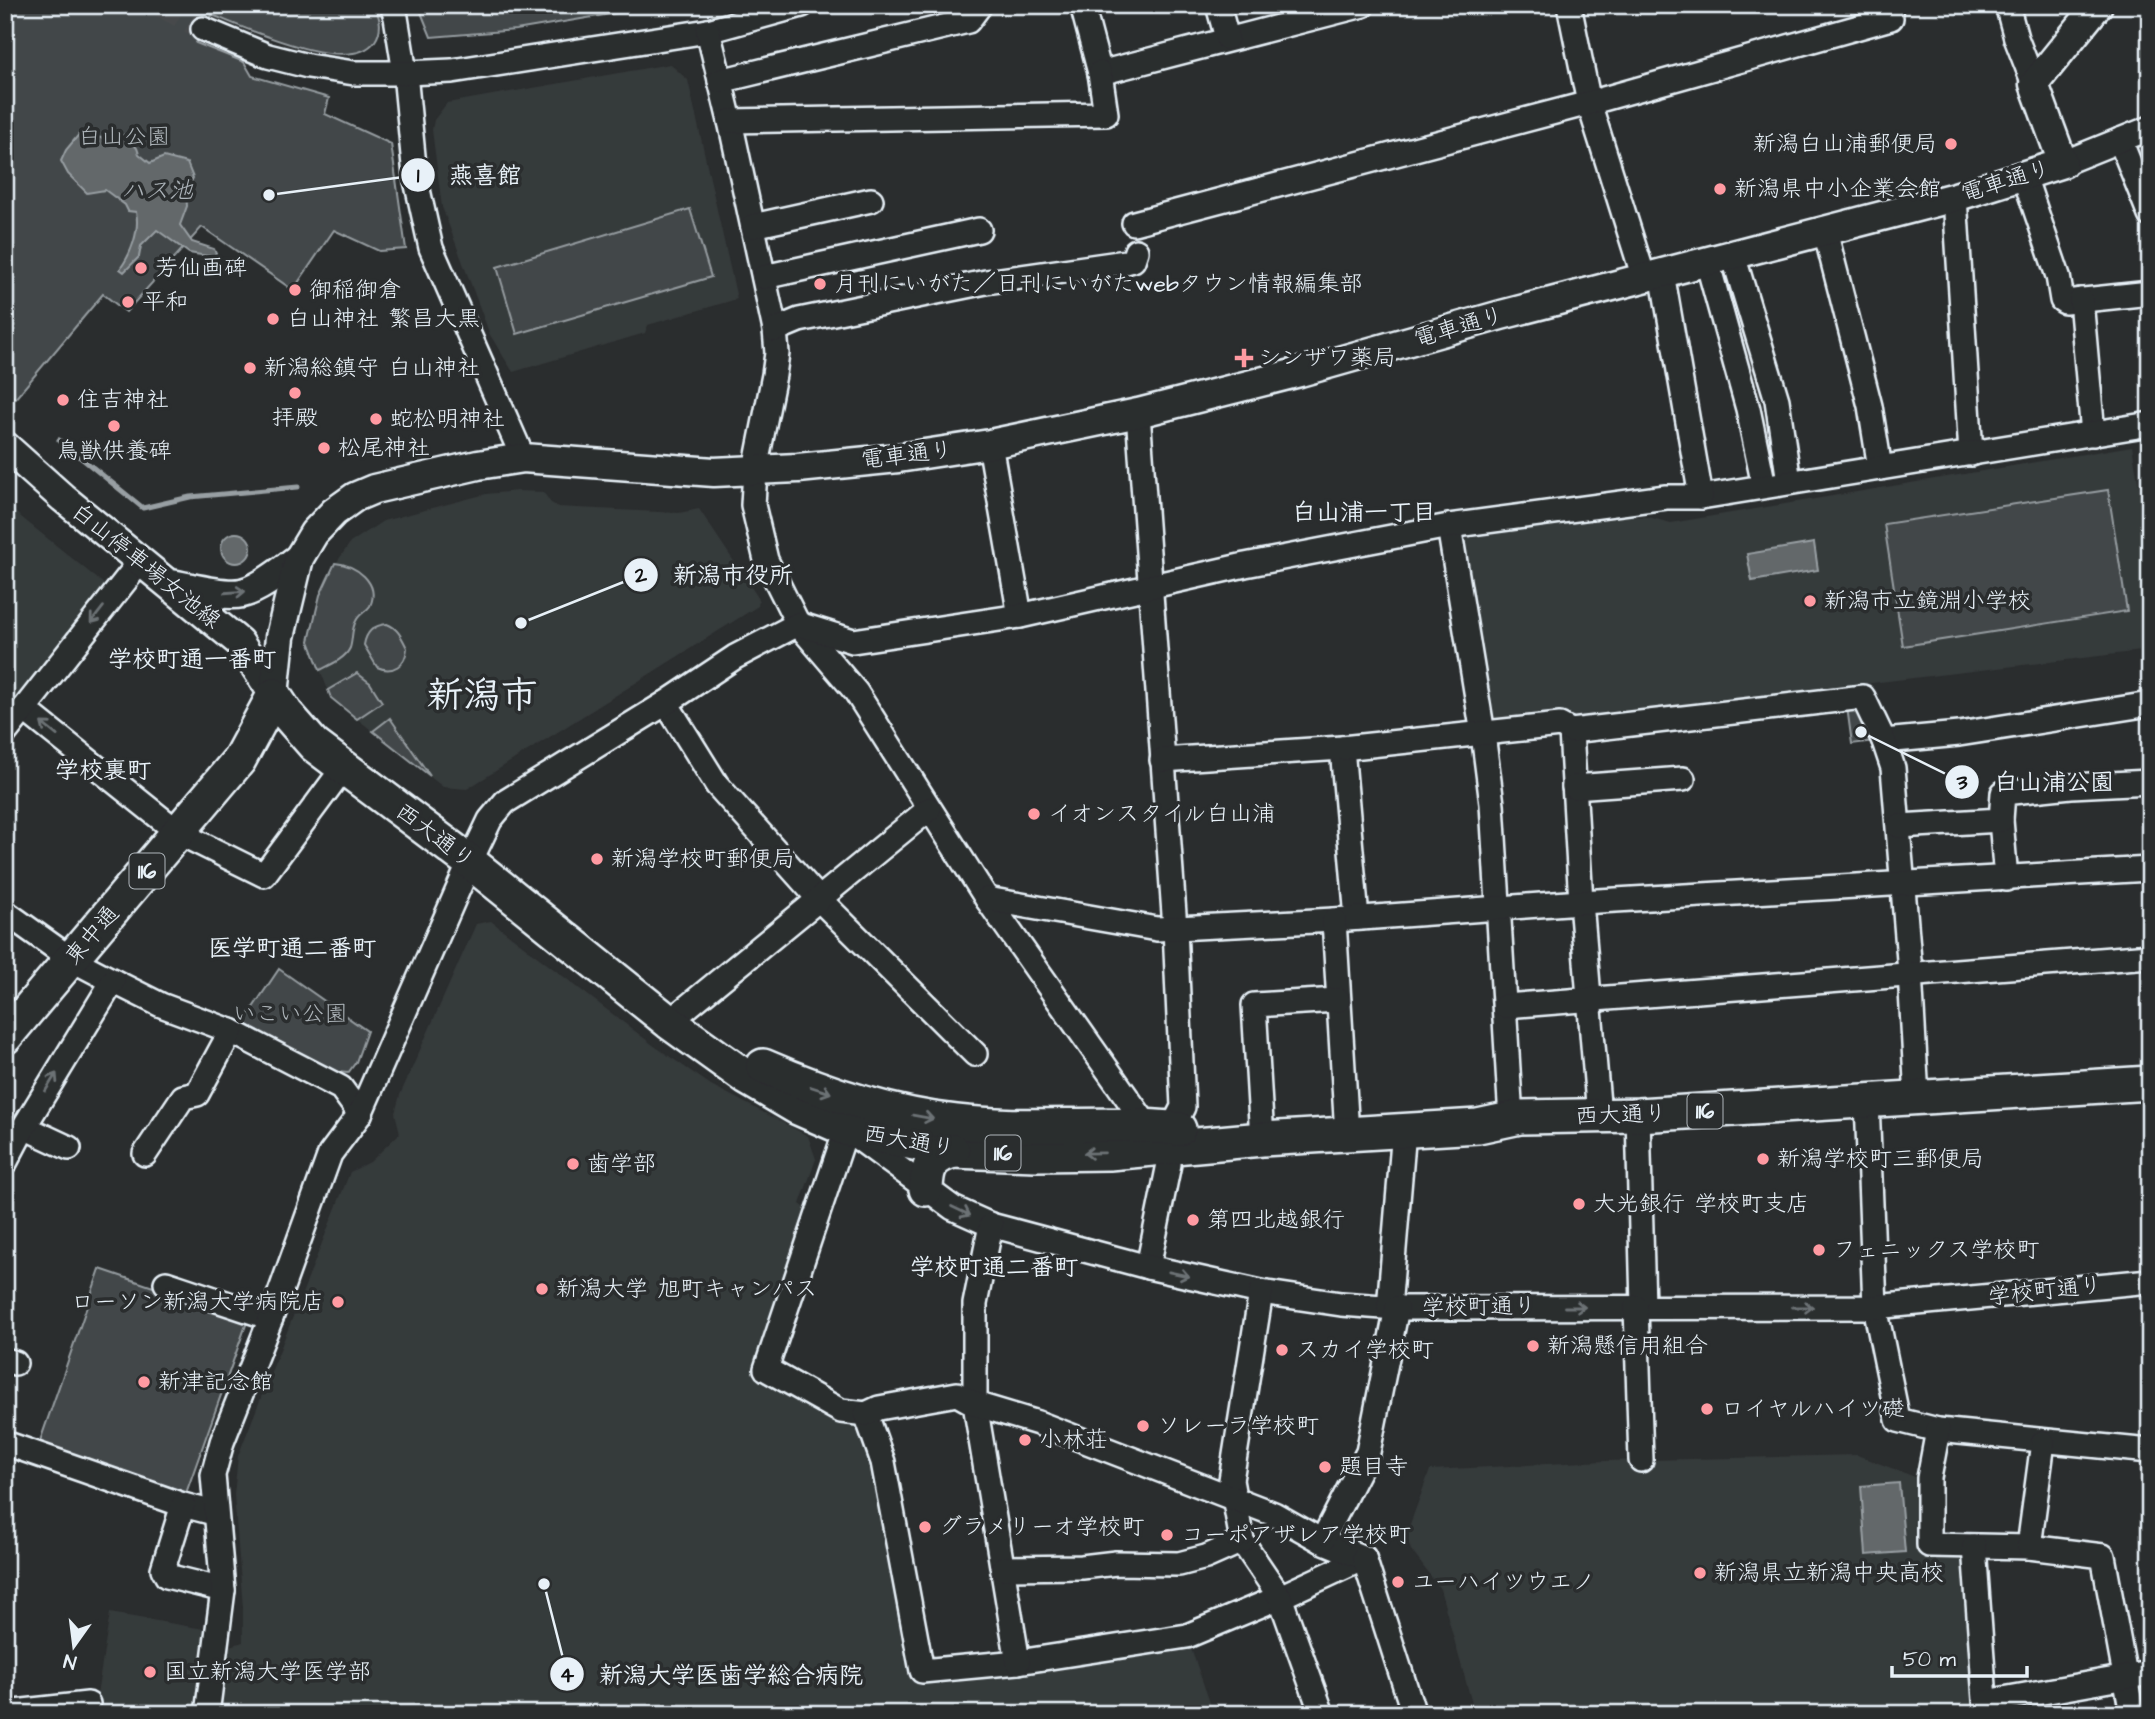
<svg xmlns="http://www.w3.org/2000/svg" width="2155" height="1719" viewBox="0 0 2155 1719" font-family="'Architects Daughter','Klee One',sans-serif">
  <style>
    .built { fill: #363a3b }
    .green { fill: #424648; stroke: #959ca0; stroke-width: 2 }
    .water { fill: #63686b; stroke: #989fa3; stroke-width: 2 }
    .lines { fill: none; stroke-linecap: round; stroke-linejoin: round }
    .stream { stroke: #989fa3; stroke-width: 5 }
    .minor-tunnel { stroke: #464a4c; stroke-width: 23; stroke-dasharray: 23 11; stroke-linecap: butt }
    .minor-casing { stroke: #e8f1f8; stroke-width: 28 }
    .major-casing { stroke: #e8f1f8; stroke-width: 33 }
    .highway-casing { stroke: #e8f1f8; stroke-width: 38 }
    .minor { stroke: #2a2d2e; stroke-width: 23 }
    .major { stroke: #2a2d2e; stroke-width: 28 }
    .highway { stroke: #2a2d2e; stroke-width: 33 }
    .oneway { stroke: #6c7275 }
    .poi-dot { fill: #ff9aa2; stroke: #2a2d2e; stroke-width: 2.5 }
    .labels { text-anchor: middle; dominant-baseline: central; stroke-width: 7; stroke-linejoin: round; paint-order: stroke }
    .shield { fill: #2a2d2e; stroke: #afb6bb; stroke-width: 2 }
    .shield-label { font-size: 21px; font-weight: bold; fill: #e8f1f8 }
    .park-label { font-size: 23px; fill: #aeb5ba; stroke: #2a2d2e }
    .poi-label { font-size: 23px; fill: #e8f1f8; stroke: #2a2d2e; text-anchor: start }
    .street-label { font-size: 23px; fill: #e8f1f8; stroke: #2a2d2e }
    .water-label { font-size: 24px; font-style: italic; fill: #acb3b9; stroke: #2a2d2e }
    .neighbourhood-label { font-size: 24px; font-weight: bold; fill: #e8f1f8; stroke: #2a2d2e }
    .town-label { font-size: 37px; font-weight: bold; fill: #e8f1f8; stroke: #2a2d2e }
    .leader { fill: none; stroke: #e8f1f8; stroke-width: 2.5 }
    .callout-dot { fill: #e8f1f8; stroke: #2a2d2e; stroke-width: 2.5 }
    .mark-label { font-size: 21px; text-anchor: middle; font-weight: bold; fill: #111 }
    .callout-label { font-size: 24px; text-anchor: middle; font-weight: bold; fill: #e8f1f8; stroke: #2a2d2e; stroke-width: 7; stroke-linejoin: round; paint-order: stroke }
  </style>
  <rect width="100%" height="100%" fill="#2a2d2e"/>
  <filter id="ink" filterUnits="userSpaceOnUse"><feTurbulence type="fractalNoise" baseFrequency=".0143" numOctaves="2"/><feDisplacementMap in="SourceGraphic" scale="14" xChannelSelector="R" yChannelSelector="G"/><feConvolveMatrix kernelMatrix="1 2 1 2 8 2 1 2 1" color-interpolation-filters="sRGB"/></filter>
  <g filter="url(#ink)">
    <!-- built -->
    <g class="built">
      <polygon points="670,64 688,80 737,299 648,325 645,333 513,372 490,335 442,207 432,130 434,120 447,103"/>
      <polygon points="2132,446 2150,552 2150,650 1500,727 1491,721 1460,543 1463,539 1611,514 1648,517 1671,523"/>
      <polygon points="517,491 543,492 551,503 558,507 679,513 699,509 759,599 758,606 467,789 443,787 331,698 309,641 320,595 326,578 350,543 383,521 486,494"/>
      <polygon points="5,504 110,589 5,721"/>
      <polygon points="491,921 653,1045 711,1085 808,1136 816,1159 800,1204 808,1210 753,1368 868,1434 917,1676 1189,1643 1214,1714 219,1714 229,1646 243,1642 243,1608 234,1495 238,1456 350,1172 370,1162 400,1133 395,1113 400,1095 476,924"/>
      <polygon points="1857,1455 1923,1480 1925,1556 1971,1554 1980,1714 1475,1714 1440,1589 1411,1550 1406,1535 1430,1470 1605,1461"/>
      <polygon points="110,1613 204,1629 193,1714 94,1714"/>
    </g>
    <!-- green -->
    <g class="green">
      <path d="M5 5H374C380 17 383 29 375 41 350 77 244 27 212 15L196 43 244 62 252 76 329 98 325 114 391 144 406 249 379 251 334 230 293 290 202 227 126 312 103 294 15 399 5 387Z"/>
      <polygon points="418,5 664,5 516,30 431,37"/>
      <polygon points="690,209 711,277 517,334 497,267"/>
      <polygon points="2108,490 2127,611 1903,646 1884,524"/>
      <path d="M335 563C355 564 381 583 370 606 366 612 359 614 356 621 351 630 353 639 350 648 345 659 330 665 320 670L309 641 320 595Z"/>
      <path d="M387 624C398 628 402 638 407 648 406 665 393 674 377 667L364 645C366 632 373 625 387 624Z"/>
      <polygon points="357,673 370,683 382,702 357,719 331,698 328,690"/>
      <polygon points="1847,707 1862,712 1875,741 1852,744"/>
      <polygon points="390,718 430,776 373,731"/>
      <polygon points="279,969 367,1031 356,1062 348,1073 337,1072 242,1024"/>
      <polygon points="100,1269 248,1319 185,1496 39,1444"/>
    </g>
    <!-- water -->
    <g class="water">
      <path d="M81 132 101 138 113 134 124 135 137 148 139 154 150 163 164 157 187 163 193 178 186 191 187 206 180 225 192 242 214 249 216 254 213 257 189 253 157 230 141 246 139 257 124 272 120 269C131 254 140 231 136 212L128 211 125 205 105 190 87 193 68 174 61 161 66 150Z"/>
      <circle cx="236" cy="548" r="15"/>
      <polygon points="1814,543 1818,570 1752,581 1747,554"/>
      <polygon points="1899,1483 1905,1552 1866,1555 1861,1486"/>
    </g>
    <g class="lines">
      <!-- stream -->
      <polyline class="stream" points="59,440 143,508 190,497 298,487"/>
      <!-- minor-tunnel -->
      <polyline class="minor-tunnel" points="160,5 203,29"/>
      <defs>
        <g id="minor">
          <polyline points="392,5 396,17 405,73 415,176 431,248 523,458"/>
          <polyline points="1082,5 1100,73 1363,5"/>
          <polyline points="1218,5 1227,38"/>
          <polyline points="1569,5 1589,103 1644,278"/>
          <polyline points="2007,5 2016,38 2034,84"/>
          <polyline points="203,29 268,56 308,66 354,73 405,73 452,71 708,31 802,5"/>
          <polyline points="708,31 730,121 775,330 777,353 774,375 755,470 753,505 766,560 798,624 856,692 987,899 1162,1147 1169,1164 1148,1267"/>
          <polyline points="720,81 968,21 980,5"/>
          <polyline points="730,121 1106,114 1100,73"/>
          <polyline points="2120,140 2150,215"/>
          <polyline points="2063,163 2150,128"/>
          <polyline points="2024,176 2058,276 2062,300 2065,302 2150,293"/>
          <polyline points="1955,197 1971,454"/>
          <polyline points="1134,223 1589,103 1891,18 1888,5"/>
          <polyline points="753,226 871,200"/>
          <polyline points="1825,231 1870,406 1880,468"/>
          <polyline points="1733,255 1777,400 1789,482"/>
          <polyline points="1707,261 1748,409 1764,486"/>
          <polyline points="764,277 979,230"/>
          <polyline points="2081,300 2093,434"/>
          <polyline points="775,330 799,320 986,282 1126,262 1133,260 1136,251"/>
          <polyline points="1138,413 1175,928 1183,1107 1167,1138"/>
          <polyline points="990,444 1020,616"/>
          <polyline points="1701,497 2150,424"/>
          <polyline points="1449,526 1483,734 1492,804 1511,1119"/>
          <polyline points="666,703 717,785 819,899 975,1054"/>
          <polyline points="24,709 179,833 264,875 344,767"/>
          <polyline points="1571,731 1581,902 1599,1116"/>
          <polyline points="5,733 140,562"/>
          <polyline points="1884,741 1959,734 2150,704"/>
          <polyline points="1342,748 1357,918"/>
          <polyline points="1162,760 1342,748 1560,725 1571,731 1863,697 1884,741 1893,768 1910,972 1917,1098"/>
          <polyline points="1574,787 1683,779"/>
          <polyline points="2001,820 2006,879"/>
          <polyline points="1899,826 2001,820 2003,793 2071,786 2150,782"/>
          <polyline points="987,899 1157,929 1334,920 1581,902 2150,869"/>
          <polyline points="5,912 71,959 113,981 161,1005 231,1031 341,1088 360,1114"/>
          <polyline points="1334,920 1347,1134"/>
          <polyline points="1505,1006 2150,956"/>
          <polyline points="669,1022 929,809"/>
          <polyline points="1867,1101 1875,1307 1898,1420 1938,1430 2150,1451"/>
          <polyline points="851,1115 766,1369 841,1411 866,1414 883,1462 922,1671 1018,1662 1187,1636 1280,1597 1364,1558"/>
          <polyline points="1638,1115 1643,1307"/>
          <polyline points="24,1127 69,1148"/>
          <polyline points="854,1135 953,1208 991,1225 1148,1267 1261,1292 1341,1304 1397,1308 1875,1307 2150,1281"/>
          <polyline points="1262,1139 1254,1005 1338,1000"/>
          <polyline points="145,1154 183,1097 197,1094 231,1031"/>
          <polyline points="5,1163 24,1127 113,981"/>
          <polyline points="991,1225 975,1304 975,1404 1018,1662"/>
          <polyline points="166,1283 271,1318"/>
          <polyline points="1261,1292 1231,1480 1242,1541 1280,1597 1322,1714"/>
          <polyline points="1636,1307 1641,1460"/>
          <polyline points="1389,1308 1404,1130"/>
          <polyline points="5,1360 15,1363"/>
          <polyline points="866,1414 879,1408 957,1394 975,1404 1038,1423 1274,1514 1322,1541 1364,1558"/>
          <polyline points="1938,1430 1929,1478 1929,1545 2029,1547"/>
          <polyline points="2043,1442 2029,1547 2103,1556 2132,1714"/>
          <polyline points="5,1443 183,1505 214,1513"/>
          <polyline points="183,1505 163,1569 167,1576 223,1590"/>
          <polyline points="1322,1541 1368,1452 1397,1308"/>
          <polyline points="1974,1546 1986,1714"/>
          <polyline points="1364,1558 1414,1714"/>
          <polyline points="1003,1568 1082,1567 1116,1563 1179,1564 1206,1557 1242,1541"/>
          <polyline points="1986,1702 2150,1673"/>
          <polyline points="5,1713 88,1704"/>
          <polyline points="207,1714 223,1590 213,1475 222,1442 271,1318 330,1154 360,1114 470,862 490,820 505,802 666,703 735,657 798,624 853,641 1020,616 1245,565 1449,526 1666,497 1701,497 1662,273"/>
        </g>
        <g id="major">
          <polyline points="5,446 63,498 239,642 274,695"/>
          <path d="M171 584C190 587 223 597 242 593 260 589 284 569 299 558"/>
          <polyline points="274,695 280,637 299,558 314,533 334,512 355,497 374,489 478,465 523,458 714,472 798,468 898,458 990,444 1138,413 1300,372 1501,315 1955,197 2063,163 2034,84 2098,5"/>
        </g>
        <g id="highway">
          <polyline points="5,1037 239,760 274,695 286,713 314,745 470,862 669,1022 747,1078 798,1108 846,1129 953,1151 1036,1154 1109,1153 1262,1139 1478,1126 1520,1117 1638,1115 2150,1083"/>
          <path d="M763 1066C825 1093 889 1115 956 1122 1030 1131 1106 1120 1179 1129"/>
          <path d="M926 1189C927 1166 931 1158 953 1151"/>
        </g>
      </defs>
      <!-- minor casing -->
      <use href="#minor" class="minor-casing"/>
      <!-- major casing -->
      <use href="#major" class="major-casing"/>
      <!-- highway casing -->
      <use href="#highway" class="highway-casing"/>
      <!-- minor -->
      <use href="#minor" class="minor"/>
      <!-- major -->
      <use href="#major" class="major"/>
      <!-- highway -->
      <use href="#highway" class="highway"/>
    </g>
    <!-- one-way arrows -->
    <defs><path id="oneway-shaft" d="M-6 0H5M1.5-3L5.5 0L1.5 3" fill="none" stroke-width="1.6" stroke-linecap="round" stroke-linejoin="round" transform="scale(1.75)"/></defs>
    <g class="oneway">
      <use href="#oneway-shaft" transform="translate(235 592) rotate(-4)"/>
      <use href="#oneway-shaft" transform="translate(97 615) rotate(128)"/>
      <use href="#oneway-shaft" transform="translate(49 729) rotate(-141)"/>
      <use href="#oneway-shaft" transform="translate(51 1082) rotate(-58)"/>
      <use href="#oneway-shaft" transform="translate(821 1090) rotate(18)"/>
      <use href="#oneway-shaft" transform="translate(923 1117) rotate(10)"/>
      <use href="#oneway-shaft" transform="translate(1094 1153) rotate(179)"/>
      <use href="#oneway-shaft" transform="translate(961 1211) rotate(26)"/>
      <use href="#oneway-shaft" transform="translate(1179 1274) rotate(12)"/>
      <use href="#oneway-shaft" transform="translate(1575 1307)"/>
      <use href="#oneway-shaft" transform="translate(1803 1307)"/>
    </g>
  </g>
  <!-- markers -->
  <g class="poi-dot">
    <circle cx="1951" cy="144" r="7"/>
    <circle cx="1720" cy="189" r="7"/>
    <circle cx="141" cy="268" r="7"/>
    <circle cx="820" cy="284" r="7"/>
    <circle cx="295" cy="290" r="7"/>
    <circle cx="128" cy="302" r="7"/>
    <circle cx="273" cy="319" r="7"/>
    <path d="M1240.5 347.5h7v7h7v7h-7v7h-7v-7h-7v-7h7z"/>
    <circle cx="250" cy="368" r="7"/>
    <circle cx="295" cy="393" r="7"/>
    <circle cx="63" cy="400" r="7"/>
    <circle cx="376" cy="419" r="7"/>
    <circle cx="114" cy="426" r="7"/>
    <circle cx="324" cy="448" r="7"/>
    <circle cx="1810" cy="601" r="7"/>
    <circle cx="1034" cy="814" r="7"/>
    <circle cx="597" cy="859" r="7"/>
    <circle cx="1763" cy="1159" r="7"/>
    <circle cx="573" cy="1164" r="7"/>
    <circle cx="1579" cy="1204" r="7"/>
    <circle cx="1193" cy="1220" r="7"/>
    <circle cx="1819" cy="1250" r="7"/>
    <circle cx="542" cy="1289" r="7"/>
    <circle cx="338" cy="1302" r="7"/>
    <circle cx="1533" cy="1346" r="7"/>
    <circle cx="1282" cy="1350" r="7"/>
    <circle cx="144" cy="1382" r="7"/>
    <circle cx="1707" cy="1409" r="7"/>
    <circle cx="1143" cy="1426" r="7"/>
    <circle cx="1025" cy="1440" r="7"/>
    <circle cx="1325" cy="1467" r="7"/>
    <circle cx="925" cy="1527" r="7"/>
    <circle cx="1167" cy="1535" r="7"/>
    <circle cx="1700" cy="1573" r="7"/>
    <circle cx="1398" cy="1582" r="7"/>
    <circle cx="150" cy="1672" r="7"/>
  </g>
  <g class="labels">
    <!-- shield labels -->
    <g class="shield">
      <rect x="129.5" y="853.5" width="35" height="35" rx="5"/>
      <rect x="1687.5" y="1093.5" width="35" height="35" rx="5"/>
      <rect x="985.5" y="1135.5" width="35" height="35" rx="5"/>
    </g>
    <g class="shield-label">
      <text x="147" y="871">116</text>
      <text x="1705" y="1111">116</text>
      <text x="1003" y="1153">116</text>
    </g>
    <!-- park labels -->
    <g class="park-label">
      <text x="124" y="137">白山公園</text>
      <text x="290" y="1014">いこい公園</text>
    </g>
    <!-- poi labels -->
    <g class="poi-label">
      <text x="1937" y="144" text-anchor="end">新潟白山浦郵便局</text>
      <text x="1734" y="189">新潟県中小企業会館</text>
      <text x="155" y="268">芳仙画碑</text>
      <text x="834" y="284">月刊にいがた／日刊にいがたwebタウン情報編集部</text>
      <text x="309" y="290">御稲御倉</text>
      <text x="142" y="302">平和</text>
      <text x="287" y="319">白山神社 繁昌大黒</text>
      <text x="1258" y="358">シンザワ薬局</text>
      <text x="264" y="368">新潟総鎮守 白山神社</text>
      <text x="77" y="400">住吉神社</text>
      <text x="295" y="418" text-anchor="middle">拝殿</text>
      <text x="390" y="419">蛇松明神社</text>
      <text x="338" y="448">松尾神社</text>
      <text x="114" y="451" text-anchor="middle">鳥獣供養碑</text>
      <text x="1824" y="601">新潟市立鏡淵小学校</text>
      <text x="1048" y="814">イオンスタイル白山浦</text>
      <text x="611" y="859">新潟学校町郵便局</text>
      <text x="1777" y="1159">新潟学校町三郵便局</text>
      <text x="587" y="1164">歯学部</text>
      <text x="1593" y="1204">大光銀行 学校町支店</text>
      <text x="1207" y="1220">第四北越銀行</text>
      <text x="1833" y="1250">フェニックス学校町</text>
      <text x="556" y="1289">新潟大学 旭町キャンパス</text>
      <text x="324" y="1302" text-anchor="end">ローソン新潟大学病院店</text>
      <text x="1547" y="1346">新潟懸信用組合</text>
      <text x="1296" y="1350">スカイ学校町</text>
      <text x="158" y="1382">新津記念館</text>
      <text x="1721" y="1409">ロイヤルハイツ礎</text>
      <text x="1157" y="1426">ソレーラ学校町</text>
      <text x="1039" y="1440">小林荘</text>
      <text x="1339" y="1467">題目寺</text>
      <text x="939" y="1527">グラメリーオ学校町</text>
      <text x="1181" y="1535">コーポアザレア学校町</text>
      <text x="1714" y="1573">新潟県立新潟中央高校</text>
      <text x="1412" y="1582">ユーハイツウエノ</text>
      <text x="164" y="1672">国立新潟大学医学部</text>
    </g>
    <!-- street labels -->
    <g class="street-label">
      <text transform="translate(2006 181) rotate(-17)">電車通り</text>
      <text transform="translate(1459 327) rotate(-16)">電車通り</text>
      <text transform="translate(907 455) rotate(-7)">電車通り</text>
      <text transform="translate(146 566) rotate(39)">白山停車場女池線</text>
      <text transform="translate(435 836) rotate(37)">西大通り</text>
      <text transform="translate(92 935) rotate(-49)">東中通</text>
      <text transform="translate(1621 1115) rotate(-2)">西大通り</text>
      <text transform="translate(909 1141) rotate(10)">西大通り</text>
      <text transform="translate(2045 1291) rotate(-6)">学校町通り</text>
      <text transform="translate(1479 1307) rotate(-1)">学校町通り</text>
    </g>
    <!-- water labels -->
    <g class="water-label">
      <text x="157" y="191">ハス池</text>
    </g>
    <!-- neighbourhood labels -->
    <g class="neighbourhood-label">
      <text x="1364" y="513">白山浦一丁目</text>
      <text x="192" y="660">学校町通一番町</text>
      <text x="103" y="771">学校裏町</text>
      <text x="292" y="949">医学町通二番町</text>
      <text x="994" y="1268">学校町通二番町</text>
    </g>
    <!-- town labels -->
    <g class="town-label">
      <text x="482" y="696">新潟市</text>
    </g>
  </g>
  <!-- callouts -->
  <path class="leader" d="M269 195L418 175M521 623L641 575M1861 732L1962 782M544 1584L567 1674"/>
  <g class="callout-dot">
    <circle cx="269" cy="195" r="7"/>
    <circle cx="521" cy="623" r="7"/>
    <circle cx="1861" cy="732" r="7"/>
    <circle cx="544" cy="1584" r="7"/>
    <circle cx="418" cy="175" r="18"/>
    <circle cx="641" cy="575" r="18"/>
    <circle cx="1962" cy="782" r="18"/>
    <circle cx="567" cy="1674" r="18"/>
  </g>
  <g class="mark-label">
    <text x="418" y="182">1</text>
    <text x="641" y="582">2</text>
    <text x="1962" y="789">3</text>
    <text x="567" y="1682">4</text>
  </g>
  <g class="callout-label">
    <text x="485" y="183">燕喜館</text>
    <text x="733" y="583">新潟市役所</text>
    <text x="2054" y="790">白山浦公園</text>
    <text x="731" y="1683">新潟大学医歯学総合病院</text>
  </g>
  <!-- margin -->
  <rect width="2155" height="1719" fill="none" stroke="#2a2d2e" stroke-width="28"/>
  <rect x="14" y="14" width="2127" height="1691" fill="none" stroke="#e8f1f8" stroke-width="2.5" filter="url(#ink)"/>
  <!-- north arrow -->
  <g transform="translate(74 1646) rotate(194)" stroke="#2a2d2e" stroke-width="5" paint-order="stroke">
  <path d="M0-5L12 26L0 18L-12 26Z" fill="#e8f1f8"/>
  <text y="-10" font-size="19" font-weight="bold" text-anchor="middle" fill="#e8f1f8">N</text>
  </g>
  <!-- scale -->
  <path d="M1892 1666v10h135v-10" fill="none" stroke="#e8f1f8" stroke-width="3.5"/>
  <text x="1903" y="1666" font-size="21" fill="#e8f1f8" stroke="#2a2d2e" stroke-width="5" paint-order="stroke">50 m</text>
</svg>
